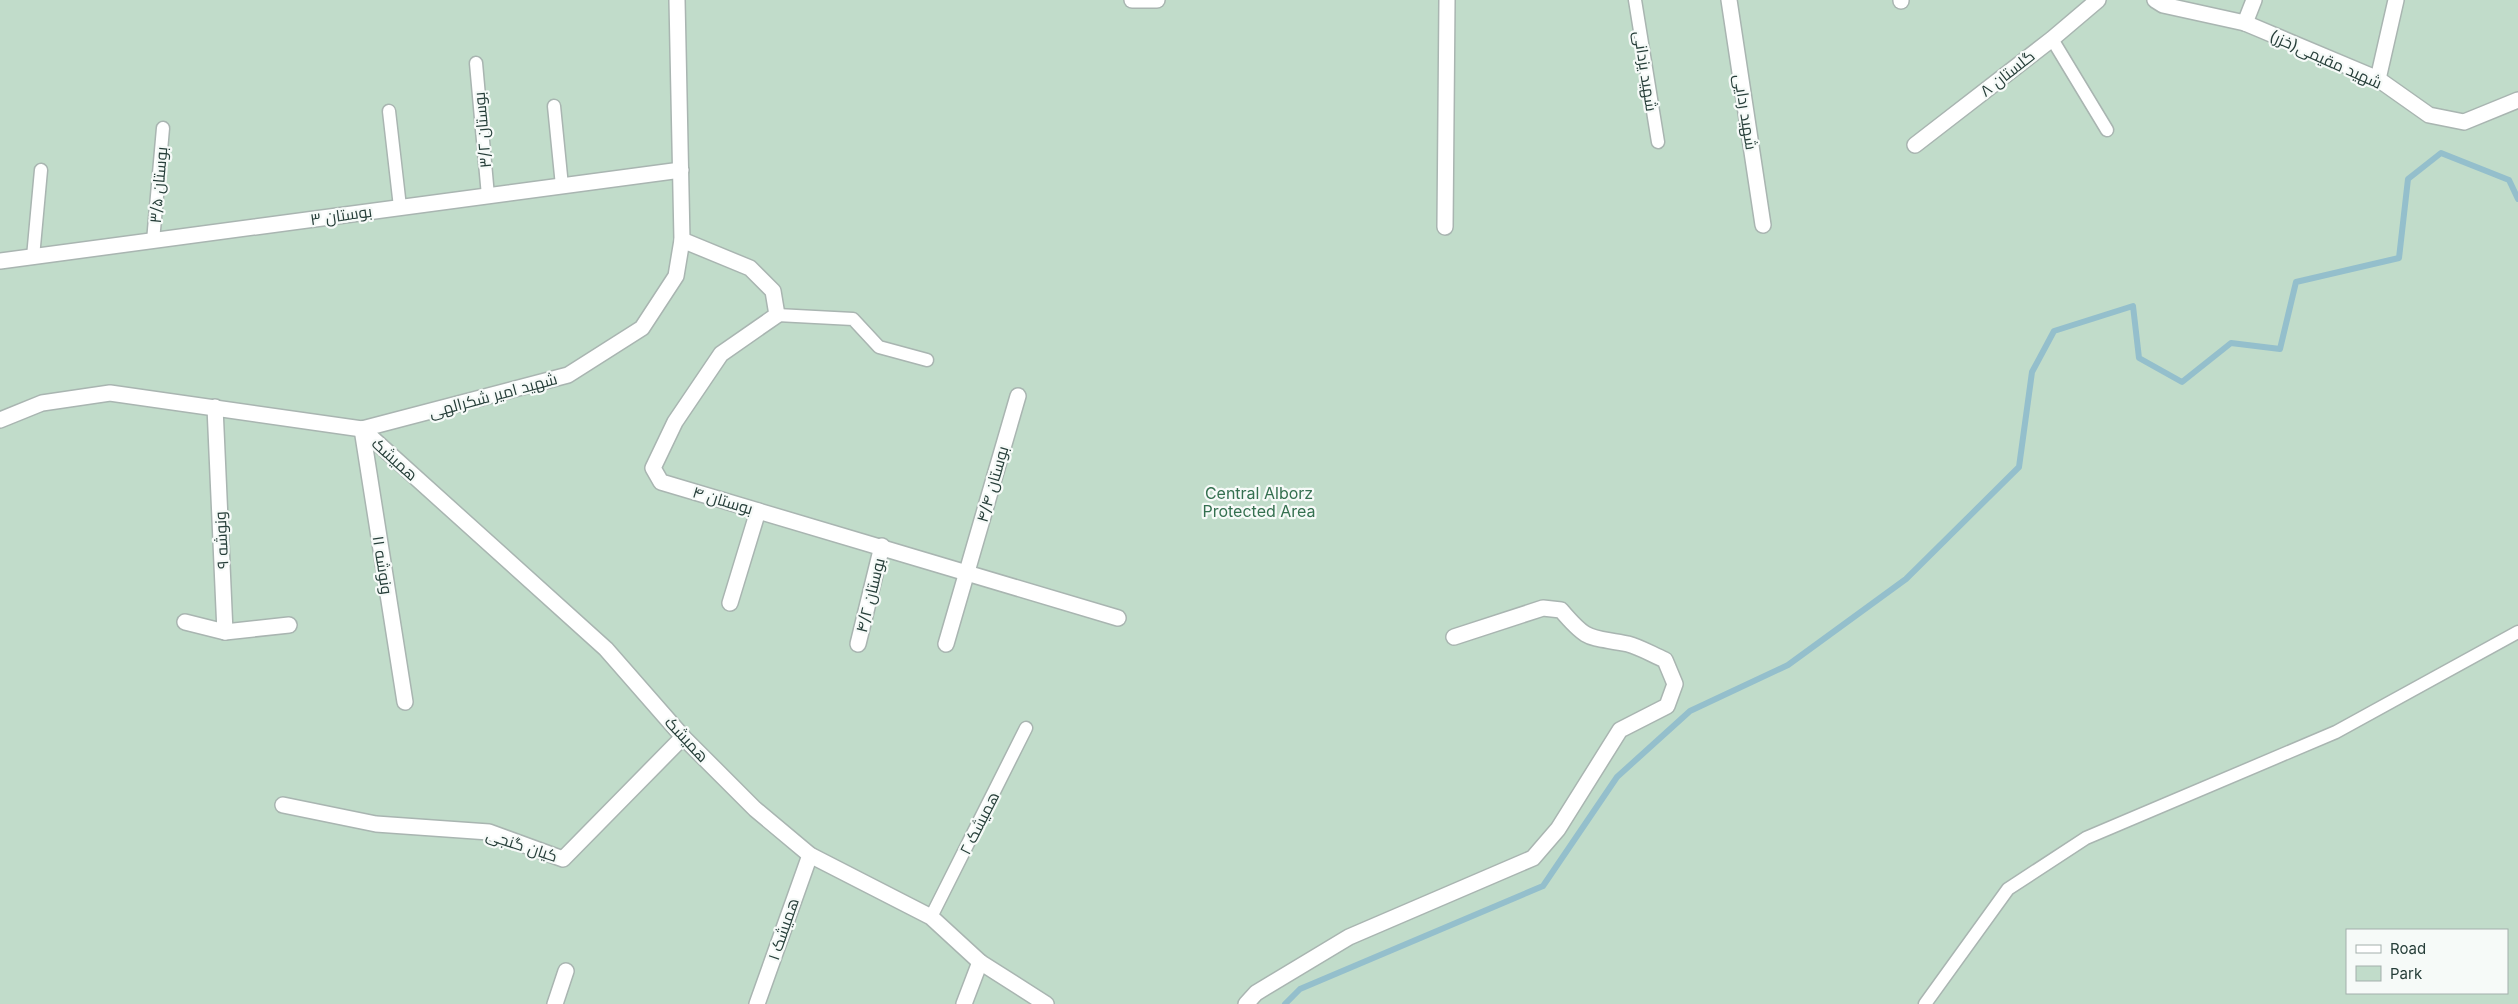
<svg xmlns="http://www.w3.org/2000/svg" width="2518" height="1004" viewBox="0 0 2518 1004" font-family="Inter,Cairo,sans-serif">
  <style>
    .green { fill: #c1dcca; fill-rule: evenodd }
    .lines { fill: none; stroke-linecap: round; stroke-linejoin: round }
    .stream { stroke: #94bfcc; stroke-width: 6 }
    .service-casing { stroke: #a9b5b1; stroke-width: 15 }
    .minor-casing { stroke: #a9b5b1; stroke-width: 18 }
    .tertiary-casing { stroke: #a9b5b1; stroke-width: 18 }
    .service { stroke: #fff; stroke-width: 12 }
    .minor { stroke: #fff; stroke-width: 15 }
    .tertiary { stroke: #fff; stroke-width: 15 }
    .labels { text-anchor: middle; dominant-baseline: central; stroke-width: 4.5; stroke-linejoin: round; paint-order: stroke }
    .street-label { font-size: 16px; fill: #263e39; stroke: #f6faf8 }
    .park-label { font-size: 16px; fill: #357050; stroke: #f6faf8 }
  </style>
  <rect width="100%" height="100%" fill="#e6edea"/>
  <!-- green -->
  <path class="green" d="M0 0H2518V1004H0ZM2347 930H2507V993H2347Z"/>
  <g class="lines">
    <!-- stream -->
    <polyline class="stream" points="1285,1004 1300,989 1543,886 1617,777 1690,711 1788,665 1906,579 2019,467 2032,372 2054,331 2133,306 2139,358 2182,382 2231,343 2280,349 2296,282 2399,258 2408,179 2441,153 2509,180 2518,199"/>
    <defs>
      <g id="service">
        <polyline points="1635,0 1658,142"/>
        <polyline points="2052,39 2107,130"/>
        <polyline points="476,63 488,196"/>
        <polyline points="554,106 562,186"/>
        <polyline points="389,111 400,207"/>
        <polyline points="153,241 163,128"/>
        <polyline points="33,257 41,170"/>
        <polyline points="777,315 853,319 879,347 927,360"/>
        <polyline points="931,917 1026,728"/>
        <polyline points="1925,1004 2008,889 2086,838 2336,732 2518,632"/>
      </g>
      <g id="minor">
        <polyline points="1132,0 1157,0"/>
        <polyline points="1729,0 1763,225"/>
        <polyline points="1901,0 1901,1"/>
        <polyline points="2155,0 2163,5 2245,23 2378,79 2429,115 2464,122 2518,100"/>
        <polyline points="2245,23 2254,0"/>
        <polyline points="2378,79 2396,0"/>
        <polyline points="1915,145 2052,39 2098,0"/>
        <polyline points="1445,227 1447,0"/>
        <polyline points="682,240 750,268 773,291 777,315 721,354 675,422 653,468 661,482 1118,618"/>
        <polyline points="0,261 681,170"/>
        <polyline points="362,429 606,649 683,737 755,809 810,855 931,917 980,962 1046,1004"/>
        <polyline points="362,429 405,702"/>
        <polyline points="730,603 758,511"/>
        <polyline points="185,622 225,632 215,407"/>
        <polyline points="225,632 289,625"/>
        <polyline points="858,644 882,546"/>
        <polyline points="946,644 1018,396"/>
        <polyline points="283,805 376,824 489,832 563,859 683,737"/>
        <polyline points="555,1004 566,971"/>
        <polyline points="757,1004 810,855"/>
        <polyline points="964,1004 980,962"/>
        <path d="M1246 1004 1256 993 1349 937 1533 858 1558 829 1620 730 1667 706 1675 684 1665 660C1653 655 1640 647 1628 644 1589 636 1589 643 1561 610L1543 608 1454 637"/>
      </g>
      <polyline id="tertiary" points="0,420 42,403 110,393 362,429 568,375 642,328 676,276 682,240 677,0"/>
    </defs>
    <!-- service casing -->
    <use href="#service" class="service-casing"/>
    <!-- minor casing -->
    <use href="#minor" class="minor-casing"/>
    <!-- tertiary casing -->
    <use href="#tertiary" class="tertiary-casing"/>
    <!-- service -->
    <use href="#service" class="service"/>
    <!-- minor -->
    <use href="#minor" class="minor"/>
    <!-- tertiary -->
    <use href="#tertiary" class="tertiary"/>
  </g>
  <g class="labels">
    <!-- street labels -->
    <g class="street-label">
      <text transform="translate(2326 59) rotate(24)">شهید مقیمی(‌خزر)</text>
      <text transform="translate(1646 71) rotate(81)">شهید یزدانی</text>
      <text transform="translate(2007 73) rotate(-38)">گلستان ۸</text>
      <text transform="translate(1746 112) rotate(81)">شهید ردایی</text>
      <text transform="translate(482 130) rotate(-95)">بوستان ۳/۲</text>
      <text transform="translate(158 185) rotate(-85)">بوستان ۳/۵</text>
      <text transform="translate(341 215) rotate(-8)">بوستان ۳</text>
      <text transform="translate(493 395) rotate(-15)">شهید امیر شکرالهی</text>
      <text transform="translate(395 459) rotate(42)">همیشک</text>
      <text transform="translate(992 484) rotate(-74)">بوستان ۴/۴</text>
      <text transform="translate(723 500) rotate(17)">بوستان ۴</text>
      <text transform="translate(221 540) rotate(-93)">ونوشه ۹</text>
      <text transform="translate(383 565) rotate(81)">ونوشه ۱۱</text>
      <text transform="translate(870 595) rotate(-76)">بوستان ۴/۲</text>
      <text transform="translate(687 739) rotate(47)">همیشک</text>
      <text transform="translate(979 823) rotate(-63)">همیشک ۲</text>
      <text transform="translate(522 845) rotate(18)">کیان گنجی</text>
      <text transform="translate(783 929) rotate(-71)">همیشک ۱</text>
    </g>
    <!-- park labels -->
    <g class="park-label">
      <text x="1259" y="493">Central Alborz<tspan x="1259" dy="18">Protected Area</tspan></text>
    </g>
  </g>
  <!-- legend -->
  <rect x="2346" y="929" width="162" height="65" fill="#f6faf8" stroke="#a3afac"/>
  <rect x="2356" y="945" width="25" height="8" fill="#ffffff" stroke="#a3afac"/>
  <text x="2390" y="954" font-size="15" fill="#263e39">Road</text>
  <rect x="2356" y="966" width="25" height="15" fill="#c1dcca" stroke="#a3afac"/>
  <text x="2390" y="979" font-size="15" fill="#263e39">Park</text>
</svg>
